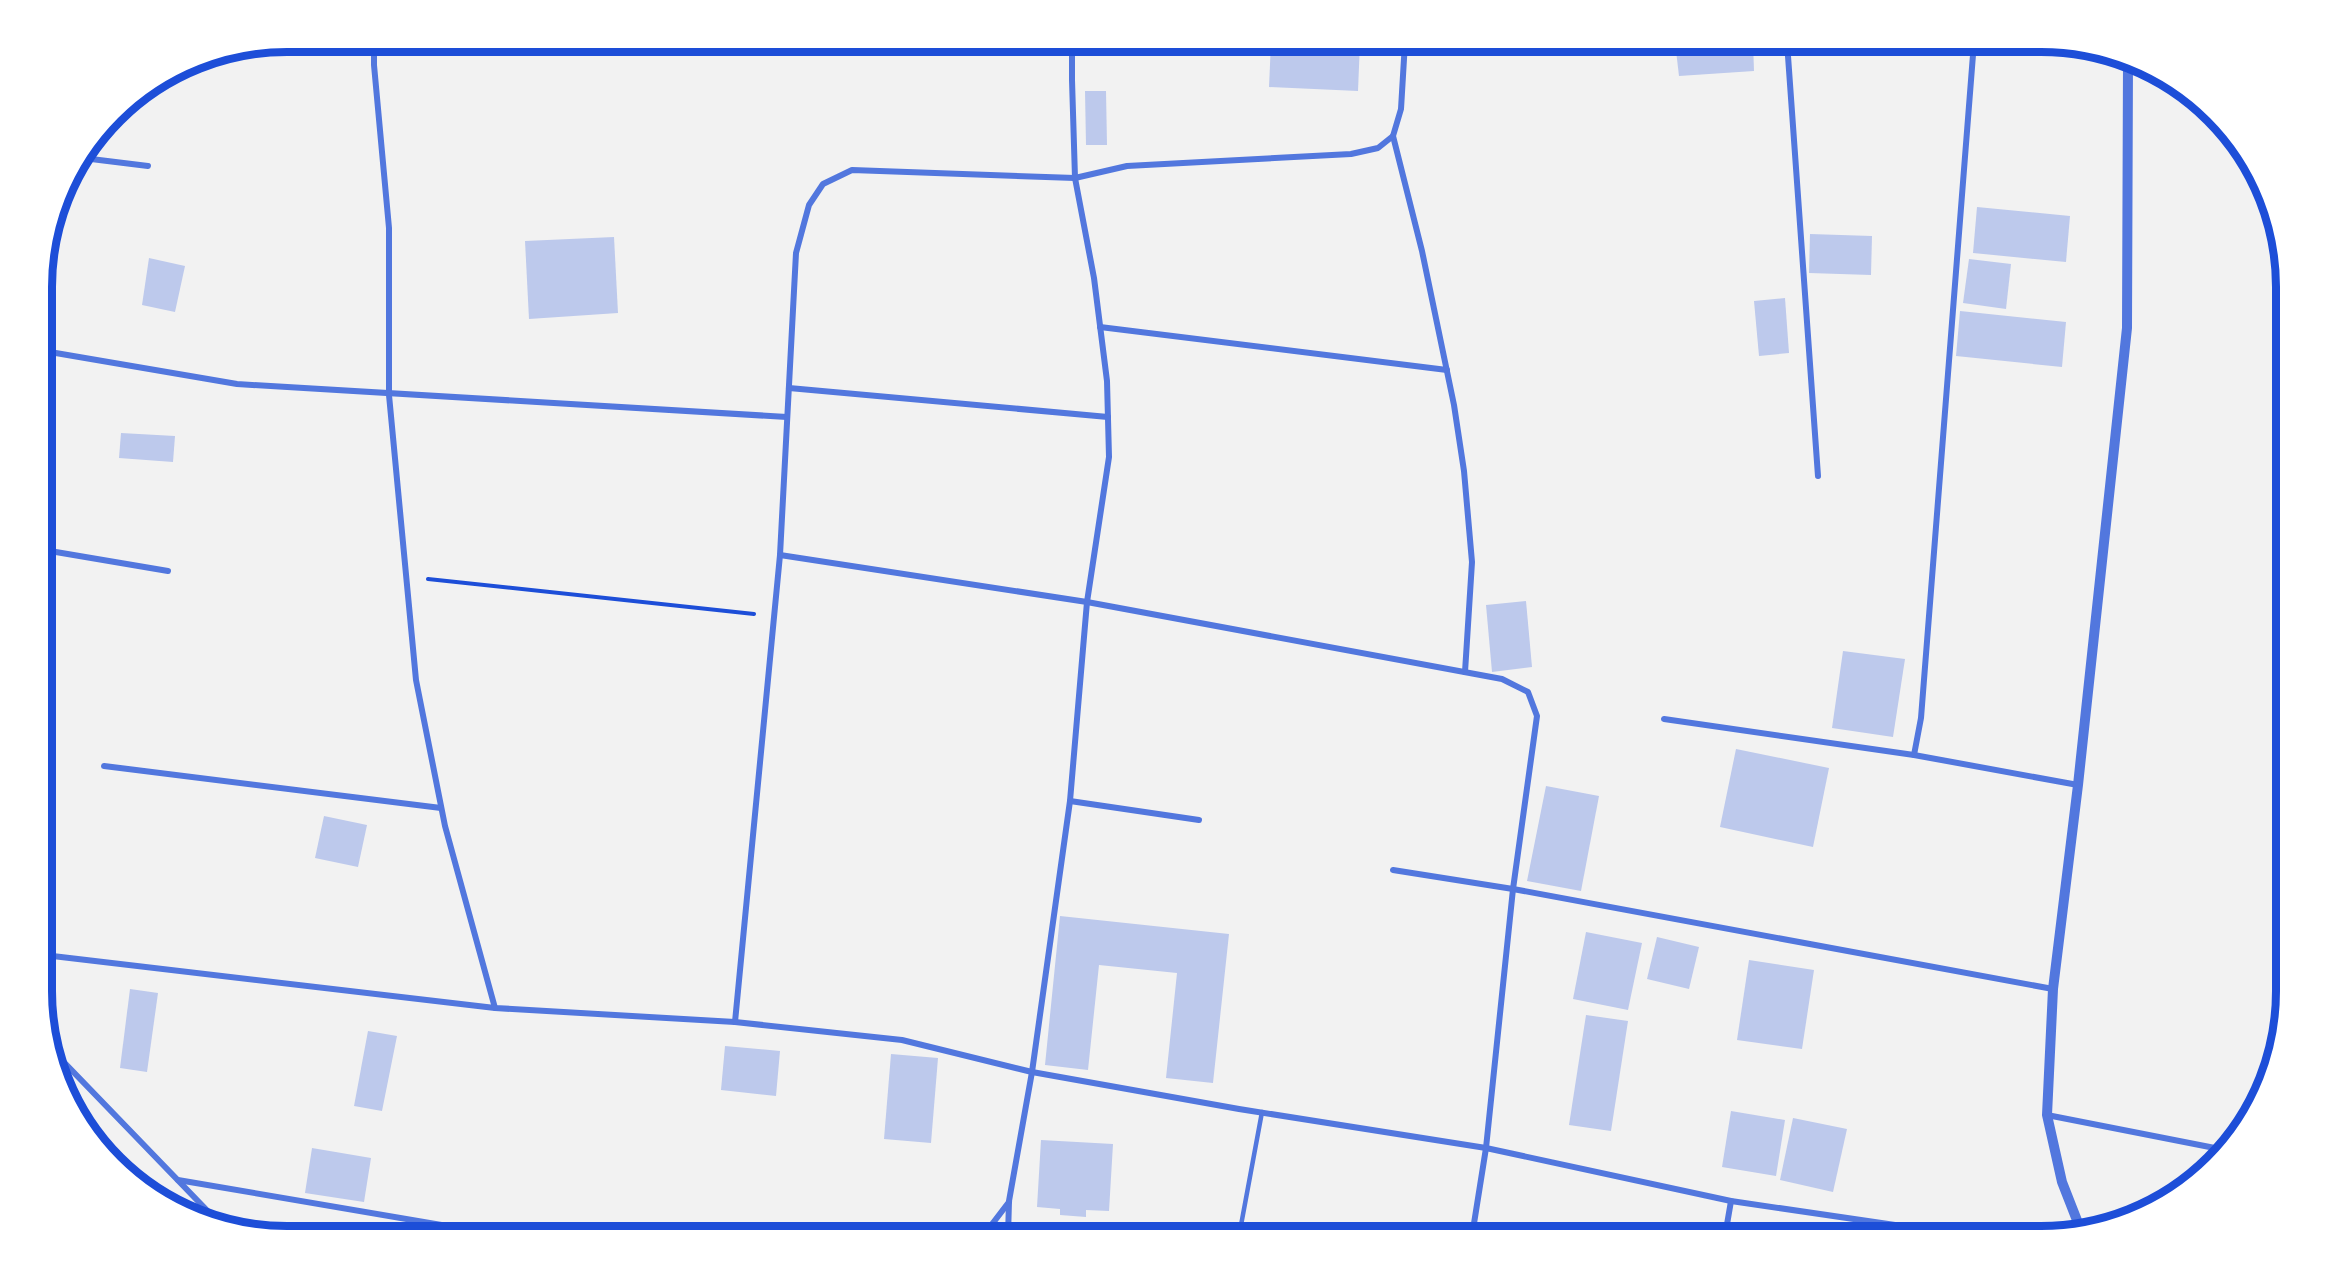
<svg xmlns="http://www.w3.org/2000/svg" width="2328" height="1278" viewBox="0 0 2328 1278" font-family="Roboto,sans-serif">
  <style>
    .building { fill: #bdc9ec }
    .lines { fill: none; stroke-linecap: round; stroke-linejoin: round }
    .path { stroke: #1d4ed8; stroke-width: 4 }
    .service { stroke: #5277de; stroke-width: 4.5 }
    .minor { stroke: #5277de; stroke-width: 6 }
    .tertiary { stroke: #5277de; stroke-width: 10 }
    .rim { fill: none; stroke: #1d4ed8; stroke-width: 8 }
  </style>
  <rect width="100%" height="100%" fill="#f2f2f2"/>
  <!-- building -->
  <g class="building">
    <polygon points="789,42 818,42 818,52 788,51"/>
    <polygon points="1271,42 1360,42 1358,91 1269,87"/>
    <polygon points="1675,42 1753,42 1754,71 1679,76"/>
    <polygon points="1085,91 1106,91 1107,145 1086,145"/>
    <polygon points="1977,207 2070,216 2066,262 1973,253"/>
    <polygon points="1810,234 1872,236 1871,275 1809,273"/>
    <polygon points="614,237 618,313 529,319 525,241"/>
    <polygon points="149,258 185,266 175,312 142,305"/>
    <polygon points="1969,259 2011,264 2006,309 1963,303"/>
    <polygon points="1785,298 1789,353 1759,356 1754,301"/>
    <polygon points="1960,311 2066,322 2062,367 1956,356"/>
    <polygon points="121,433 175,436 173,462 119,458"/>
    <polygon points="1526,601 1532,667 1492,672 1486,605"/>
    <polygon points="1843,651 1905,659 1893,737 1832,728"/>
    <polygon points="1736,749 1829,768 1813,847 1720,827"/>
    <polygon points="1546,786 1599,796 1581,891 1527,881"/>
    <polygon points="324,816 367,825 358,867 315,858"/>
    <polygon points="1060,916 1229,934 1213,1083 1166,1078 1177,973 1099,965 1088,1070 1045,1065"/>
    <polygon points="1586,932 1642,943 1628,1010 1573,999"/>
    <polygon points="1657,937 1699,947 1689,989 1647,979"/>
    <polygon points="1749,960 1814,970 1802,1049 1737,1040"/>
    <polygon points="130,989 158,993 147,1072 120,1068"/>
    <polygon points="1586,1015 1628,1021 1611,1131 1569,1125"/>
    <polygon points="368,1031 397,1036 382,1111 354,1106"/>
    <polygon points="725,1046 780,1051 776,1096 721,1090"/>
    <polygon points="891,1054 938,1058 931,1143 884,1139"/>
    <polygon points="1731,1111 1785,1120 1776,1176 1722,1167"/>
    <polygon points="1793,1118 1847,1129 1833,1192 1780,1180"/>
    <polygon points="1041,1140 1113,1144 1109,1211 1086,1210 1086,1217 1060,1215 1060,1209 1037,1207"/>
    <polygon points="312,1148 371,1158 364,1202 305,1193"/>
  </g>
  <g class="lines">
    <!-- path -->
    <polyline class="path" points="428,579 754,614"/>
    <!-- service -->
    <polyline class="service" points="1239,1236 1262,1112"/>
    <!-- minor -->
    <g class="minor">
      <polyline points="374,42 374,65 389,228 389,395 416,680 445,826 495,1008 735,1022 902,1040 1032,1072 1239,1109 1486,1148 1731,1201 1970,1236"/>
      <polyline points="1787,42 1818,476"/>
      <polyline points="1393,136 1422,251 1454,405 1464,471 1472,562 1465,672"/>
      <polyline points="83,158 148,166"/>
      <polyline points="1100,327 1447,370"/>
      <polyline points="44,351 237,384 787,417"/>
      <polyline points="789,388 1108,417"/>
      <polyline points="44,550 168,571"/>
      <polyline points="780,555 1087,602 1502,679 1528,692 1537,716 1513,889 1486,1148 1472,1236"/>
      <polyline points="1664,719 1914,755 2078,785"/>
      <polyline points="1914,755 1921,718 1974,42"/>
      <polyline points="104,766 441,808"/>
      <polyline points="1070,801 1199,820"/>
      <polyline points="1393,870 1513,889 2053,989"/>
      <polyline points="44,955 495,1008"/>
      <polyline points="735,1022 780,555 796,253 809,205 823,184 852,170 1075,178 1127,166 1351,154 1378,148 1393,136 1401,109 1405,42"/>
      <polyline points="56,1054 224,1228"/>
      <polyline points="2047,1115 2225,1150"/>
      <polyline points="178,1180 506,1236"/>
      <polyline points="983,1236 1009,1202"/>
      <polyline points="1008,1236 1009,1201 1032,1072 1070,801 1087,602 1109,457 1107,381 1094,278 1075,178 1072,80 1072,42"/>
      <polyline points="1725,1236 1731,1201"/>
    </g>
    <!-- tertiary -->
    <polyline class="tertiary" points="2080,1228 2062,1182 2047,1115 2053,989 2078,785 2127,328 2128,60"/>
  </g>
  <!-- crop -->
  <path d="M0 0H2328V1278H0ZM287 52H2041A235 235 0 0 1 2276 287V991A235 235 0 0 1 2041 1226H287A235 235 0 0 1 52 991V287A235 235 0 0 1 287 52Z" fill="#fff" fill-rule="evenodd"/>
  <path class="rim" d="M287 52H2041A235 235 0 0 1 2276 287V991A235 235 0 0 1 2041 1226H287A235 235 0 0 1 52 991V287A235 235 0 0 1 287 52Z"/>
</svg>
